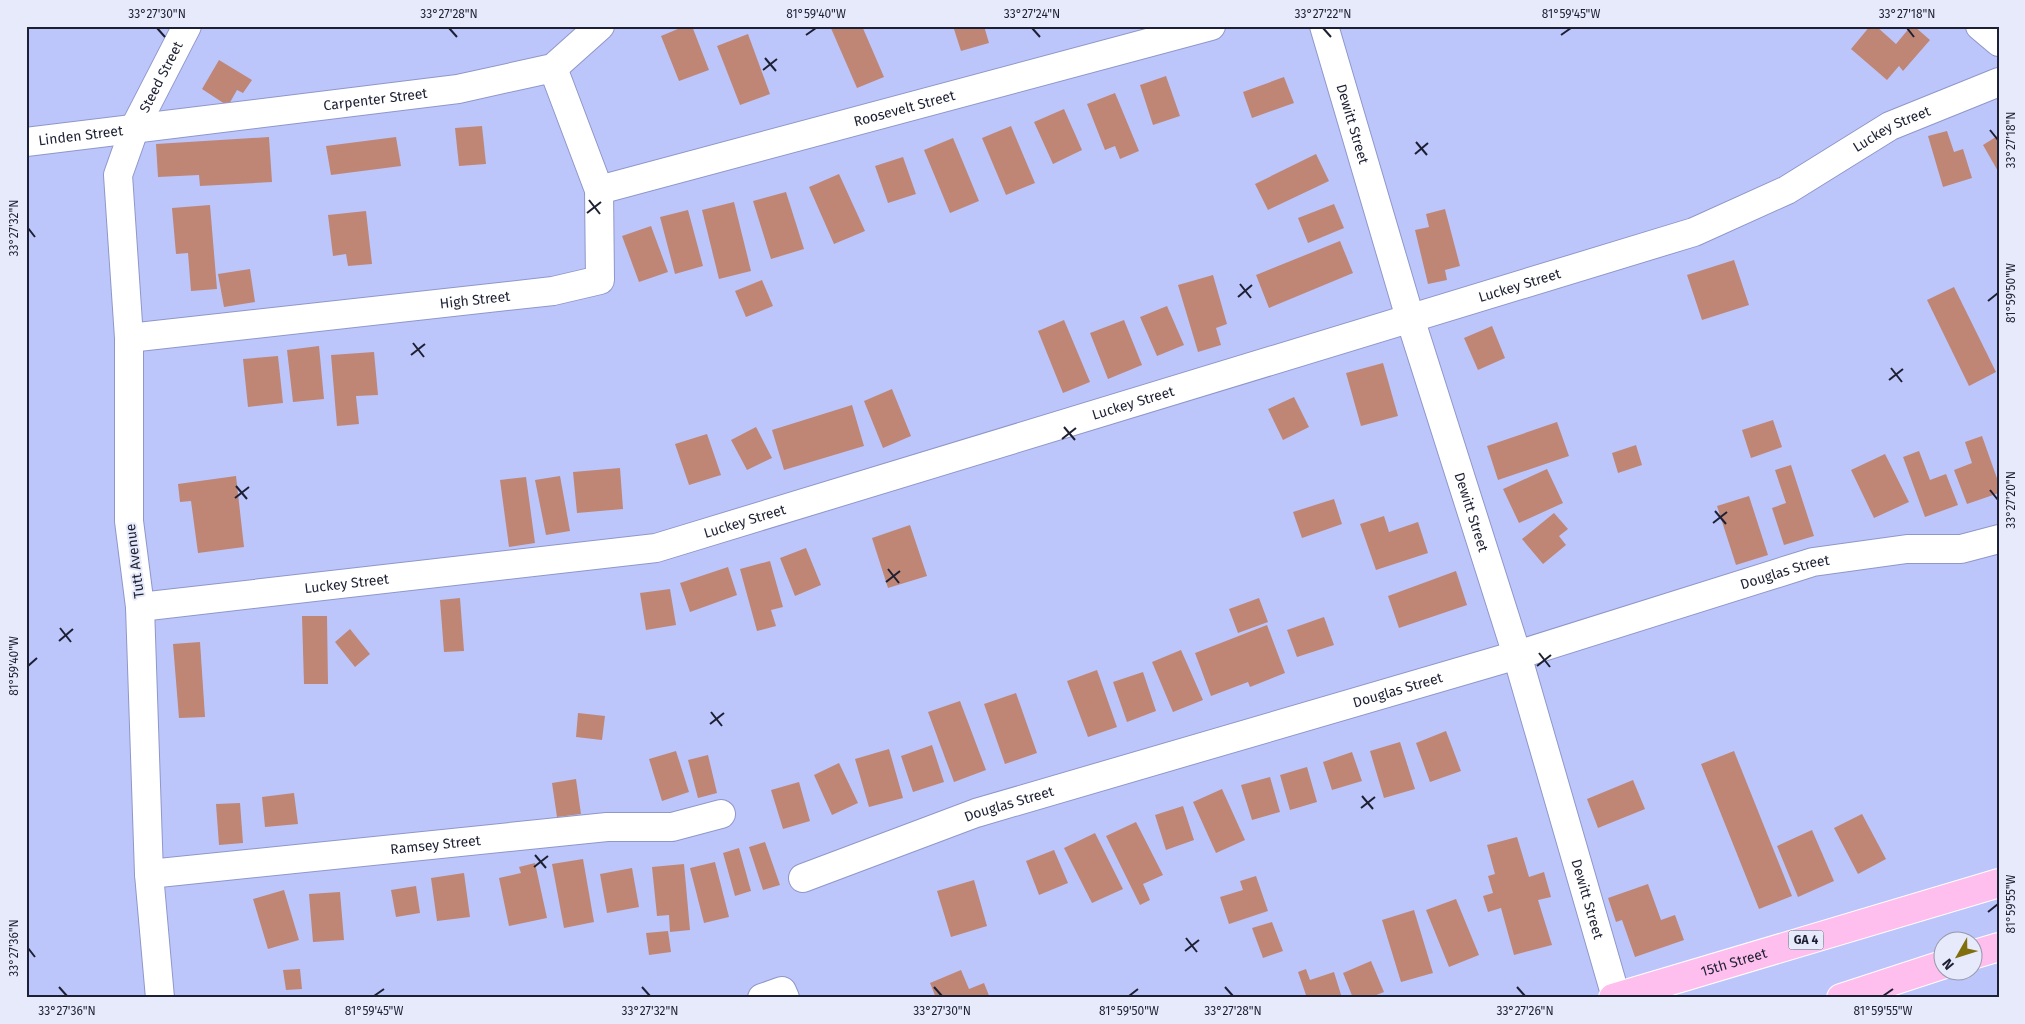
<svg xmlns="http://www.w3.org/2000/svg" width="2025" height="1024" viewBox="0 0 2025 1024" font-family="'Fira Sans',sans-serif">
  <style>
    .building { fill: #bf8675 }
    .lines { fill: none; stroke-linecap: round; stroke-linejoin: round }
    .minor-casing { stroke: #8f97c9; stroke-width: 30 }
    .major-casing { stroke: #fff; stroke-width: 30 }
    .minor { stroke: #fff; stroke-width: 28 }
    .major { stroke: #febeee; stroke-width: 28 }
    .ticks { fill: none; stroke: #1d2033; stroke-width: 2 }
    .labels { text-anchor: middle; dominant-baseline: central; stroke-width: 4; stroke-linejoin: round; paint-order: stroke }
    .shield { fill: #e6eafa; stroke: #595d6f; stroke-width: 1 }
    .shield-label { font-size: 12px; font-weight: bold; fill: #1d2033 }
    .street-label { font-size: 14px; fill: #1d2033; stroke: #e6eafa }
    .neatline { fill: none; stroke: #1d2033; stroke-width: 2 }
    .ticks-label { font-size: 12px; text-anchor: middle; fill: #1d2033 }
  </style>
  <rect width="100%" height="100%" fill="#bdc6fb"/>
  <!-- building -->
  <g class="building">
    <polygon points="685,26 692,26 709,70 679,81 661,36"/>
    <polygon points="830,26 862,26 884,77 857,88"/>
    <polygon points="953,26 984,26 989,43 961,51"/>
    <polygon points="1870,26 1876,26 1896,44 1911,26 1914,26 1930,40 1903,71 1899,66 1887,80 1851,49"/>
    <polygon points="748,34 770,94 740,105 717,46"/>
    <polygon points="219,60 252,80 243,93 237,90 228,106 202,89"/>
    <polygon points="1166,76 1180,116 1153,125 1140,85"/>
    <polygon points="1284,77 1294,103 1252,118 1243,92"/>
    <polygon points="1115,93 1139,151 1120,159 1115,146 1105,150 1087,104"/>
    <polygon points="1064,109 1082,150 1053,164 1034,122"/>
    <polygon points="482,126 486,164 459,166 455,128"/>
    <polygon points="1011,126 1035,183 1006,195 982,138"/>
    <polygon points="1947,131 1954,152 1963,149 1972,178 1943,187 1928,136"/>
    <polygon points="1999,135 1999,173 1983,145"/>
    <polygon points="269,137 272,182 200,186 199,175 158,177 156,144"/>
    <polygon points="396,137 401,166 331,175 326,146"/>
    <polygon points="953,138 979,201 950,213 924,150"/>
    <polygon points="1316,154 1329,181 1268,210 1255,184"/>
    <polygon points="903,157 916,194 888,203 875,166"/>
    <polygon points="839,174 865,231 834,244 809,187"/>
    <polygon points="786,192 804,249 771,259 753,201"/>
    <polygon points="734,202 751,271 719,279 702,210"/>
    <polygon points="1334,204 1344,228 1308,243 1298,218"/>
    <polygon points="210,205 217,289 191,291 188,253 176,254 172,208"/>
    <polygon points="1445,209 1460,266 1445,270 1447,280 1428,284 1415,230 1429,227 1426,214"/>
    <polygon points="688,210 703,266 675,274 660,217"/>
    <polygon points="366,211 372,264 348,266 346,254 333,256 328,215"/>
    <polygon points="651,226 668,272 639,282 622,236"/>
    <polygon points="1340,241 1353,273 1269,308 1256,275"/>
    <polygon points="1734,260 1749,305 1702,320 1687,275"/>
    <polygon points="250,269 255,302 224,307 218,274"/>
    <polygon points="1213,275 1227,324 1216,328 1221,345 1198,352 1178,285"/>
    <polygon points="762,280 773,306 746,317 735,291"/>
    <polygon points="1954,287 1996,372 1969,386 1927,300"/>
    <polygon points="1167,306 1184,345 1157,356 1140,317"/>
    <polygon points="1064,320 1090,382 1063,393 1038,331"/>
    <polygon points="1124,320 1142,365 1108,379 1090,333"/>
    <polygon points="1492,326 1505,358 1478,370 1464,338"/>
    <polygon points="319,346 324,399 293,402 287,350"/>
    <polygon points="374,352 378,395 356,396 359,424 337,426 331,355"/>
    <polygon points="278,356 283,403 248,407 243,359"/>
    <polygon points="1383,363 1398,416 1361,426 1346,373"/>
    <polygon points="892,389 911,436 883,448 864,401"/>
    <polygon points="1294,397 1309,427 1283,440 1268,409"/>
    <polygon points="852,405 864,446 784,470 772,430"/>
    <polygon points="1773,420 1782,447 1751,458 1742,430"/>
    <polygon points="1557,422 1569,456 1498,480 1487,446"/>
    <polygon points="756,427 772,458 747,470 731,440"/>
    <polygon points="707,434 721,475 689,485 675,444"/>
    <polygon points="1982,436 1999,484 1999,493 1967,504 1954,470 1972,463 1965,442"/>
    <polygon points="1636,445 1642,465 1618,473 1612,453"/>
    <polygon points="1919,451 1930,480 1946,474 1958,505 1925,517 1903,457"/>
    <polygon points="1885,454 1909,502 1874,518 1851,470"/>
    <polygon points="1791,465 1814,536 1784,545 1772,508 1786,503 1775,470"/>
    <polygon points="620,468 623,509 577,513 573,472"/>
    <polygon points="1547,469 1563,503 1519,523 1503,489"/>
    <polygon points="236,476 244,547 198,553 191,501 180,502 178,484"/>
    <polygon points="560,476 570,531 546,535 535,480"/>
    <polygon points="526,477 535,543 509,547 500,480"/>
    <polygon points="1749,496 1768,555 1736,565 1717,506"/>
    <polygon points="1334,499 1342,524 1302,538 1293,512"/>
    <polygon points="1554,513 1568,529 1559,536 1566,545 1543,564 1522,539"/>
    <polygon points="1384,516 1389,532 1418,522 1428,553 1376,570 1360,524"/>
    <polygon points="910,525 927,576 888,588 872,538"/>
    <polygon points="806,548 821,585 795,596 780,558"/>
    <polygon points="770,561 783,607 771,610 776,626 757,631 740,569"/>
    <polygon points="728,567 737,595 690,612 680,583"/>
    <polygon points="1456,571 1467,605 1399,628 1388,596"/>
    <polygon points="670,589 676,625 646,630 640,593"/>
    <polygon points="460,598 464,651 444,652 440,600"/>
    <polygon points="1259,598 1268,622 1238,633 1229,609"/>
    <polygon points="302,616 327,616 328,684 304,684"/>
    <polygon points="1324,617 1334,645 1297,657 1287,630"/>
    <polygon points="1267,625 1285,673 1250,687 1248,682 1211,696 1195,653"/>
    <polygon points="350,629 370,654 355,667 335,642"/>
    <polygon points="200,642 205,717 179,718 173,644"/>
    <polygon points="1181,650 1203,700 1173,712 1152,662"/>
    <polygon points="1097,670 1117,727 1088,737 1067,681"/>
    <polygon points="1143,672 1156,711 1127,722 1113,682"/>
    <polygon points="1016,693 1037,753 1005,764 984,704"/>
    <polygon points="960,701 986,770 954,782 928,712"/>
    <polygon points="578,713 605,716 602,740 576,737"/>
    <polygon points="1446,731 1461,771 1430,782 1416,743"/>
    <polygon points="1400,742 1415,789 1384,798 1370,751"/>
    <polygon points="932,745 944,782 913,792 901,756"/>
    <polygon points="889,749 903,798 869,807 855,759"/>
    <polygon points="676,751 689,792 662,801 649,759"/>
    <polygon points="1734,751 1792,896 1759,909 1701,764"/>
    <polygon points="1352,752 1362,781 1332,790 1323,762"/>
    <polygon points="708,755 717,793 698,798 688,760"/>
    <polygon points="839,763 858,803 832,815 814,775"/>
    <polygon points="1307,767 1317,802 1290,810 1280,775"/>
    <polygon points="1270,777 1280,812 1252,820 1241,785"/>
    <polygon points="576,779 581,814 557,817 552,783"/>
    <polygon points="1633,780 1645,809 1598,828 1587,799"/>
    <polygon points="799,782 810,821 783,829 771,790"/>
    <polygon points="1222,789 1245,840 1216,853 1193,802"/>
    <polygon points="294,793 298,824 265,827 262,797"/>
    <polygon points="240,803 243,843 219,845 216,804"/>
    <polygon points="1183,806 1194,840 1166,850 1155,815"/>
    <polygon points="1862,814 1886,859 1858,874 1834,828"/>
    <polygon points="1136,822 1163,875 1143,884 1150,900 1140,905 1106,836"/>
    <polygon points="1812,830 1834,881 1798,897 1777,846"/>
    <polygon points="1095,833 1123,889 1092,903 1064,848"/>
    <polygon points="1517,837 1529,877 1544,872 1551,897 1538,900 1552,945 1514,955 1501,908 1488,912 1483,896 1493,893 1488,876 1495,874 1487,845"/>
    <polygon points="765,842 780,885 763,890 749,847"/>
    <polygon points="739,848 751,891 735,896 723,853"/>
    <polygon points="1054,850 1068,883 1039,895 1026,861"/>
    <polygon points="583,859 594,922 564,928 552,864"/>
    <polygon points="715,862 729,917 704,923 690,868"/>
    <polygon points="535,863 547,918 509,926 499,878 521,873 519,867"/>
    <polygon points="684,864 690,930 670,932 669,915 657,916 652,867"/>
    <polygon points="632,868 639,907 607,913 600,874"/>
    <polygon points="464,873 470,917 437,921 431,878"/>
    <polygon points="1256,876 1268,911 1229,924 1220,897 1243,890 1240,881"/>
    <polygon points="974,880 987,926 951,937 937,891"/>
    <polygon points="1648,884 1661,920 1675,915 1684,940 1635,957 1622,920 1616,922 1608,898"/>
    <polygon points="416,886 420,913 396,917 391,890"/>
    <polygon points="284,890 299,940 268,949 253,899"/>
    <polygon points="340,892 344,940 313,942 309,894"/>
    <polygon points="1456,899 1479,955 1449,967 1426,910"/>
    <polygon points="1414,910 1433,973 1401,982 1382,920"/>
    <polygon points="1272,922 1283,951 1263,958 1252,928"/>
    <polygon points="668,931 671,952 649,955 646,933"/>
    <polygon points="1371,961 1384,992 1369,998 1353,998 1343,973"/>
    <polygon points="300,969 302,989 286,990 283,970"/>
    <polygon points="1306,969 1310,980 1334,972 1342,998 1307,998 1298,972"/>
    <polygon points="961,970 969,989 984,983 990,998 936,998 930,983"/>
  </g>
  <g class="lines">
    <defs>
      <g id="minor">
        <path id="s1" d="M1324 26 1410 318 1517 655 1616 997"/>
        <polyline points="1980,26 1999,42"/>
        <path id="s2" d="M26 142 458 89 553 68 600 26"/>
        <path id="s3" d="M599 190 1211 26"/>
        <path id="s4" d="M129 338 553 291 600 280 599 190 553 68"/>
        <path id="s5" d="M140 607 656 548 1694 232 1787 190 1890 126 1999 82"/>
        <path id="s6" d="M149 874 607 827H672L721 814"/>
        <path id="s7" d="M803 878 976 813 1517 655 1813 562 1907 549H1961L1999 539"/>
        <path id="s8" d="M160 998 149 874 140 607 129 521V338L118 175 135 127 187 26"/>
        <polyline points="762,998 782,991 785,998"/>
      </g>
      <g id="major">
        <polyline points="1972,955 1999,947"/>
        <path id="s9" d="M1613 998 1999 883"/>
        <polyline points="1841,998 1942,965"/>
      </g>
    </defs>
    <!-- minor casing -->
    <use href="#minor" class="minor-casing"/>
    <!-- major casing -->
    <use href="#major" class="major-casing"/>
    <!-- minor -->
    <use href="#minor" class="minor"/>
    <!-- major -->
    <use href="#major" class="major"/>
  </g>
  <!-- ticks -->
  <path class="ticks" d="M157 28 165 37M449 28 457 37M1032 28 1040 37M1323 28 1331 37M1907 28 1914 37M806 35 816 28M1561 35 1571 28M765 58 776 71M763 70 777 59M1990 130 1998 140M1416 142 1427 155M1415 154 1428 143M589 200 600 214M587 213 601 202M28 228 35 237M1240 284 1251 298M1238 297 1252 285M1988 301 1998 293M413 343 424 357M411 355 425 344M1891 368 1902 382M1889 380 1903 369M1064 427 1075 440M1062 439 1076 428M236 486 247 499M1990 490 1998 500M235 498 249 487M1715 511 1726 524M1713 523 1727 512M888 569 899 583M886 582 900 571M60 628 71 642M59 641 73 629M1539 653 1550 667M28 666 37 658M1537 666 1551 655M711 712 722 726M710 724 724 713M1362 796 1373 809M1361 808 1375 797M535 855 546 868M534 867 548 856M1988 912 1998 904M1186 938 1197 952M28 948 35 957M1185 951 1199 940M59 987 67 996M642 987 650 996M934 987 942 996M1225 987 1233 996M1517 987 1525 996M374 996 384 989M1129 996 1138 989M1883 996 1893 989"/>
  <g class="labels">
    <!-- shield labels -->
    <rect class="shield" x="1788.5" y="930.5" width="35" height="19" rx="4"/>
    <g class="shield-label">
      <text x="1806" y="940">GA 4</text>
    </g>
    <!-- street labels -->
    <g class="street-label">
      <text stroke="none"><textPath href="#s8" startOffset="932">Steed Street</textPath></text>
      <text stroke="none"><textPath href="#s2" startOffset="352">Carpenter Street</textPath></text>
      <text stroke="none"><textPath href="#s3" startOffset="316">Roosevelt Street</textPath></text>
      <text stroke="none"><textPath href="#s1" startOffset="102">Dewitt Street</textPath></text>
      <text stroke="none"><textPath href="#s5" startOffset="1828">Luckey Street</textPath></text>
      <text stroke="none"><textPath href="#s2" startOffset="55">Linden Street</textPath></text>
      <text stroke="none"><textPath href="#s5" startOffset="1422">Luckey Street</textPath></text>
      <text stroke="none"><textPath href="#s4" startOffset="348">High Street</textPath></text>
      <text stroke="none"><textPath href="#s5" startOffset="1018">Luckey Street</textPath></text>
      <text stroke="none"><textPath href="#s1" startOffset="508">Dewitt Street</textPath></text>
      <text stroke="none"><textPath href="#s5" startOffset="612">Luckey Street</textPath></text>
      <text transform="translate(135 561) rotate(-97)">Tutt Avenue</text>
      <text stroke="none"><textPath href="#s7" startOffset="1029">Douglas Street</textPath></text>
      <text stroke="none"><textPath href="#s5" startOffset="208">Luckey Street</textPath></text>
      <text stroke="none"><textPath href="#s7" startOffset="624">Douglas Street</textPath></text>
      <text stroke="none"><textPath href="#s7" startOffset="219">Douglas Street</textPath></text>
      <text stroke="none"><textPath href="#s6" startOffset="288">Ramsey Street</textPath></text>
      <text stroke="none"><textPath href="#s1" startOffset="912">Dewitt Street</textPath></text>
      <text stroke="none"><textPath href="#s9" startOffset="126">15th Street</textPath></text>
    </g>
  </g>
  <!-- border -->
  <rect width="2025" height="1024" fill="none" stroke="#e6eafa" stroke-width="55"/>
  <!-- north arrow -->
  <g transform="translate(1958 956) rotate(231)"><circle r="24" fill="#e6eafa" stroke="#9699aa"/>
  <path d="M0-4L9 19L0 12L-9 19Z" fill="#816e0c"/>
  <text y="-8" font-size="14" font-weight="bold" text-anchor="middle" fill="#1d2033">N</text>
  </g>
  <rect x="28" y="28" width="1970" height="968" class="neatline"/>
  <g class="ticks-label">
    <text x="157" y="18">33°27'30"N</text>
    <text x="449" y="18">33°27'28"N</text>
    <text x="816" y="18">81°59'40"W</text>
    <text x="1032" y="18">33°27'24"N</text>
    <text x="1323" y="18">33°27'22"N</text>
    <text x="1571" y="18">81°59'45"W</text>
    <text x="1907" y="18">33°27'18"N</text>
    <text transform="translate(2011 140) rotate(-90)" y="4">33°27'18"N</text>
    <text transform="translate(14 228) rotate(-90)" y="4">33°27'32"N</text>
    <text transform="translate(2011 293) rotate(-90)" y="4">81°59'50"W</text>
    <text transform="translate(2011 500) rotate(-90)" y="4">33°27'20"N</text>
    <text transform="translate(14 666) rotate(-90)" y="4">81°59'40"W</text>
    <text transform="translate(2011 904) rotate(-90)" y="4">81°59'55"W</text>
    <text transform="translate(14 948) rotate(-90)" y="4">33°27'36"N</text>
    <text x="67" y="1015">33°27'36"N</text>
    <text x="374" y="1015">81°59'45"W</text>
    <text x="650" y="1015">33°27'32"N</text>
    <text x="942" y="1015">33°27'30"N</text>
    <text x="1129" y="1015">81°59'50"W</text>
    <text x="1233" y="1015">33°27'28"N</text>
    <text x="1525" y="1015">33°27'26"N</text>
    <text x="1883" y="1015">81°59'55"W</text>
  </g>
</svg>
